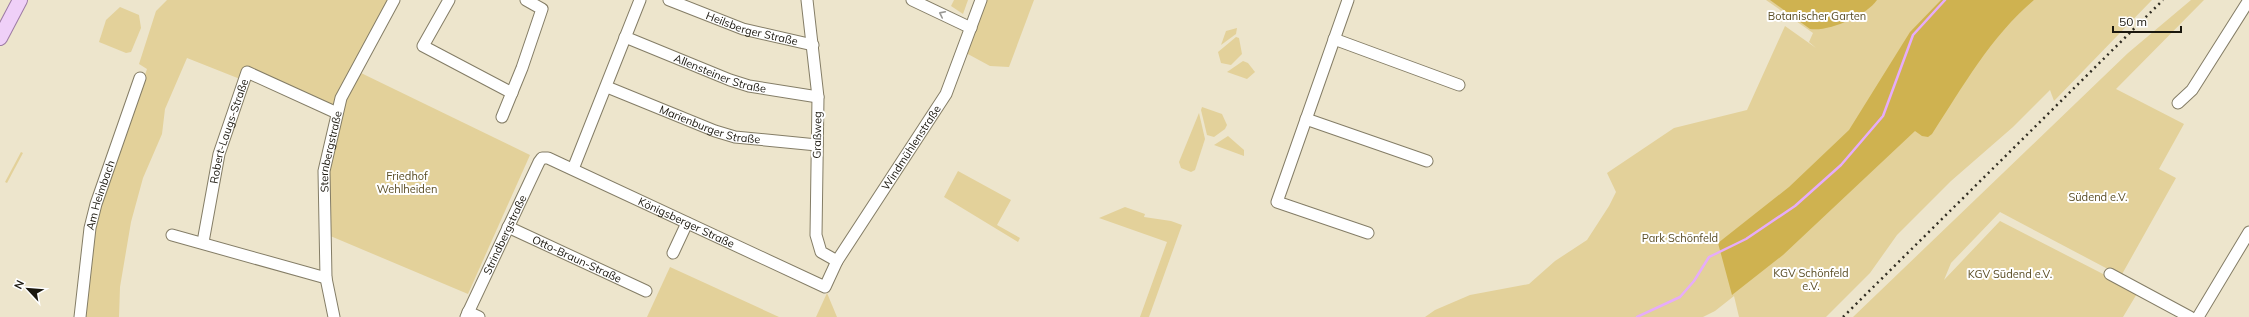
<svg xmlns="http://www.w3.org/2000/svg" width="2249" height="317" viewBox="0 0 2249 317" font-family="Mulish,sans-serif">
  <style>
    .green { fill: #e3d19a }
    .forest { fill: #cfb250 }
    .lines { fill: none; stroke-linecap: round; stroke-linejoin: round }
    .stream { stroke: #e6acf9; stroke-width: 2.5 }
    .minor-casing { stroke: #847d66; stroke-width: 13 }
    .major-casing { stroke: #9d7ba4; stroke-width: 16 }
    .minor { stroke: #fff; stroke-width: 11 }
    .major { stroke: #efd0f8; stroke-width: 14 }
    .rail { stroke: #302c21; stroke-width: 2.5; stroke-dasharray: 2 4; stroke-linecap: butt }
    .oneway { stroke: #989793 }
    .labels { text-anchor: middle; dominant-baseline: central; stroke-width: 4; stroke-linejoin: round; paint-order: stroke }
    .park-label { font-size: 11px; fill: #5a4d25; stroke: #fff }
    .street-label { font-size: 11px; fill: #1a170e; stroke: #fff }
  </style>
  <rect width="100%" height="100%" fill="#ede5cc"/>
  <!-- green -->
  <g class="green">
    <polygon points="167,0 389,0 337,94 333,107 246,67 240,79 187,58 165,109 162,134 143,178 131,222 120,287 119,317 83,317 96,218 147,69 139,64 156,11"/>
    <polygon points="954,0 968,0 963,14 951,6"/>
    <polygon points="985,0 1034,0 1009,67 990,66 966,53"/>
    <polygon points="1766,0 2152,0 2054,101 2050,90 2013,127 1951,181 1897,235 1870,273 1826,317 1739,317 1734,296 1715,311 1703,317 1425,317 1435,310 1470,295 1529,284 1555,261 1587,240 1609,206 1616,192 1607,173 1674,128 1747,110 1785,26 1816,48 1809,42 1813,33"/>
    <polygon points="2191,0 2204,0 2116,89 2184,124 2159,169 2176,178 2121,276 2000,212 1951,263 1944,280 2000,221 2138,292 2123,317 1853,317 2128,53"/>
    <polygon points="120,7 139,15 141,28 131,52 126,53 99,42 106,20"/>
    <polygon points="1237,28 1236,34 1221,45 1226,31"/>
    <polygon points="1236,37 1239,38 1242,54 1231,65 1221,63 1218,52"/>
    <polygon points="1243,61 1248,63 1255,72 1247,79 1227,72"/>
    <polygon points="361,73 530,155 468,294 328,235 328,170 344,100"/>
    <polygon points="1202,107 1222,114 1227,125 1225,129 1214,137 1207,135 1201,110"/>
    <polygon points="1199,113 1205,139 1195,170 1191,172 1181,168 1179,162"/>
    <polygon points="1228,136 1244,150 1244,156 1214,145"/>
    <polygon points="21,152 23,153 7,183 5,182"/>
    <polygon points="958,171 1011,200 997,225 1020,238 1018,242 944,197"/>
    <polygon points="1125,207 1145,214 1144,217 1171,221 1182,225 1149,317 1140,317 1167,242 1099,218"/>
    <polygon points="670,267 779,317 647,317"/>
    <polygon points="827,293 837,317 816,317"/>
  </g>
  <!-- forest -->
  <g class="forest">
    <path d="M1770 0H1877C1867 15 1829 32 1810 29Z"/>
    <path d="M1941 0H2034C1991 36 1962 88 1932 134L1928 137 1922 136 1915 131 1783 255 1732 295 1718 243 1789 187 1849 130 1910 32Z"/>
  </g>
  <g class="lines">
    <!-- stream -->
    <polyline class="stream" points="1637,317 1680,297 1694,281 1709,257 1746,239 1795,206 1841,165 1883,116 1913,35 1945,0"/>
    <defs>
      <g id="minor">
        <polyline points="449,0 423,46 512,93"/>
        <path id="s1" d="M669 0 743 29 813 45"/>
        <polyline points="807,0 818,97 816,235 821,252 837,261"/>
        <polyline points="912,0 971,28"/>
        <polyline points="1348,0 1277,202 1368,233"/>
        <path id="s2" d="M625 37 730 80 749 86 818 97"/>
        <polyline points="1334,39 1459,85"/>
        <path id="s3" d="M607 87 715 131 735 137 817 145"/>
        <polyline points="2178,103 2192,90 2249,0"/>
        <polyline points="502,117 522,68 542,9 526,0"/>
        <polyline points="1306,119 1427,161"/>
        <polyline points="573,169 640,0"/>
        <path id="s4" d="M508 227 646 291"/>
        <polyline points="172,235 326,278"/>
        <path id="s5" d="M203 242 219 154 247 72 337 113"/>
        <polyline points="673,253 687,223"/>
        <polyline points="2110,274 2190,317"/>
        <polyline points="468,312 479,317"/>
        <path id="s6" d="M80 317 90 228 96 204 140 78"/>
        <path id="s7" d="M334 317 326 278 324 171 341 98 394 0"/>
        <path id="s8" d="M466 317 539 162 542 158H548L825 287 837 261 946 94 981 0"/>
        <polyline points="2198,317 2249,232"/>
      </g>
      <polyline id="major" points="0,38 20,0"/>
    </defs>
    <!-- minor casing -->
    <use href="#minor" class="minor-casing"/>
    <!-- major casing -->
    <use href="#major" class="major-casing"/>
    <!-- minor -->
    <use href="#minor" class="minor"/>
    <!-- major -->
    <use href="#major" class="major"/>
    <!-- rail -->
    <polyline class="rail" points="1843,317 2163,0"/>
  </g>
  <!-- one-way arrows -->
  <defs><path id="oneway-chevron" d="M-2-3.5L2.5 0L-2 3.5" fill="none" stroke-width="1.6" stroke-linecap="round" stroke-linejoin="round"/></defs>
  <use class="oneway" href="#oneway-chevron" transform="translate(942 14) rotate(-154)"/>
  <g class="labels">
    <!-- park labels -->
    <g class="park-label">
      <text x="1817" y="16">Botanischer Garten</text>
      <text x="407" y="176">Friedhof<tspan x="407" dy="13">Wehlheiden</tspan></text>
      <text x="2098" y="197">Südend e.V.</text>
      <text x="1680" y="238">Park Schönfeld</text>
      <text x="1811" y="273">KGV Schönfeld<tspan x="1811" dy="13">e.V.</tspan></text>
      <text x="2010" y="274">KGV Südend e.V.</text>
    </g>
    <!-- street labels -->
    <g class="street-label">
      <text stroke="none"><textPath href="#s1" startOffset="88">Heilsberger Straße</textPath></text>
      <text stroke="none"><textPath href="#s2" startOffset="102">Allensteiner Straße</textPath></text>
      <text stroke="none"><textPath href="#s3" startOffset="110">Marienburger Straße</textPath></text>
      <text stroke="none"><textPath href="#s5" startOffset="114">Robert-Laugs-Straße</textPath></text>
      <text transform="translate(817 135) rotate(-89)">Graßweg</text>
      <text stroke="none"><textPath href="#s8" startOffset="652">Windmühlenstraße</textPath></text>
      <text stroke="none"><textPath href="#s7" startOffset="167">Sternbergstraße</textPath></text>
      <text stroke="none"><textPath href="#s6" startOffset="124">Am Heimbach</textPath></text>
      <text stroke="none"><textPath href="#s8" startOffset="335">Königsberger Straße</textPath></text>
      <text stroke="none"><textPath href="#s8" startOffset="91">Strindbergstraße</textPath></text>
      <text stroke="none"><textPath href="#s4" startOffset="76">Otto-Braun-Straße</textPath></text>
    </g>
  </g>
  <!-- north arrow -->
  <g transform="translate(28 289) rotate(296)" stroke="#ffffff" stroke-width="3" paint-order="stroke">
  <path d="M0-3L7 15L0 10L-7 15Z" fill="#1a170e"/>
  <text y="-6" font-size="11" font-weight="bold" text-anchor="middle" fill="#1a170e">N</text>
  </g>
  <!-- scale -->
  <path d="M2113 26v6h68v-6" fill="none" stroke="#1a170e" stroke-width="2"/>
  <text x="2119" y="26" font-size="12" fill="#1a170e" stroke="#ffffff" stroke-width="3" paint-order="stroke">50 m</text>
</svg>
